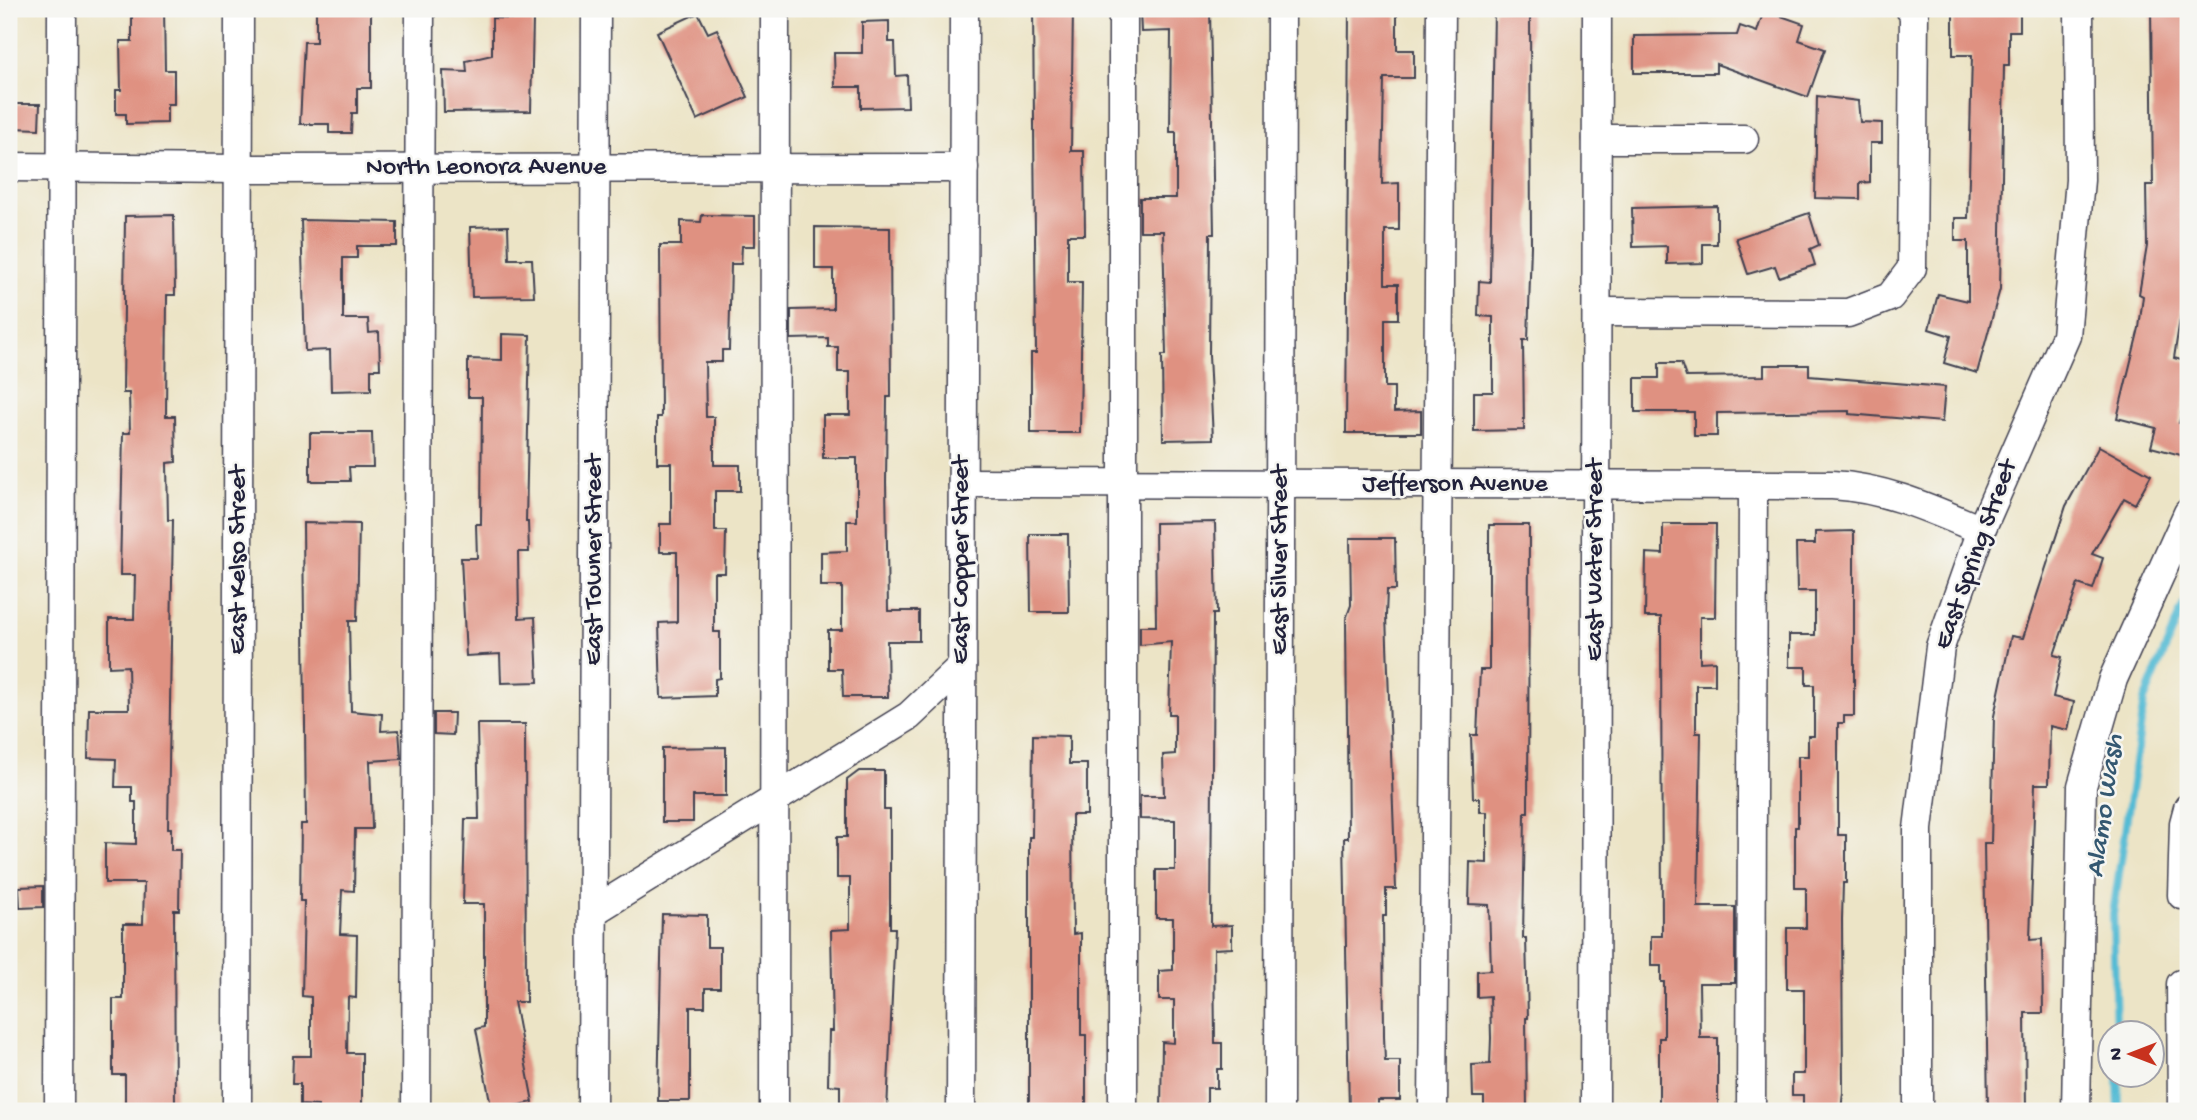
<svg xmlns="http://www.w3.org/2000/svg" width="2197" height="1120" viewBox="0 0 2197 1120" font-family="'Gochi Hand',sans-serif">
  <style>
    .lines { fill: none; stroke-linecap: round; stroke-linejoin: round }
    .stream { stroke: #55bbd4; stroke-width: 8 }
    .building { fill: #df9181 }
    .minor-casing { stroke: #403f50; stroke-width: 31 }
    .minor { stroke: #fff; stroke-width: 28 }
    .labels { text-anchor: middle; dominant-baseline: central; stroke-width: 5; stroke-linejoin: round; paint-order: stroke }
    .street-label { font-size: 26px; fill: #22223b; stroke: #f6f6f2 }
    .water-label { font-size: 28px; font-style: italic; fill: #345871; stroke: #f6f6f2 }
  </style>
  <rect width="100%" height="100%" fill="#f6f6f2"/>
  <filter id="ink" filterUnits="userSpaceOnUse"><feTurbulence type="fractalNoise" baseFrequency=".0143" numOctaves="2"/><feDisplacementMap in="SourceGraphic" scale="14" xChannelSelector="R" yChannelSelector="G"/><feConvolveMatrix kernelMatrix="1 2 1 2 8 2 1 2 1" color-interpolation-filters="sRGB"/></filter>
  <filter id="wash" filterUnits="userSpaceOnUse"><feTurbulence type="fractalNoise" baseFrequency=".00686" numOctaves="4" result="noise"/><feDisplacementMap in="SourceGraphic" scale="28" xChannelSelector="R" yChannelSelector="G"/><feGaussianBlur stdDeviation="1.57" result="paint"/><feColorMatrix in="noise" values="0 0 0 0 0 0 0 0 0 0 0 0 0 0 0 0 0 1.4 0 .05"/><feComposite in="paint" operator="in"/></filter>
  <g filter="url(#wash)">
    <rect width="100%" height="100%" fill="#ece4c6"/>
    <g class="lines">
      <!-- stream -->
      <g class="stream">
        <polyline points="2116,1032 2113,914 2144,701 2188,594"/>
        <polyline points="2118,1074 2119,1111"/>
      </g>
    </g>
    <g id="blocks">
      <!-- building -->
      <g class="building">
        <polygon points="132,9 164,9 165,70 174,70 174,104 167,104 167,123 126,124 126,114 116,114 116,90 121,90 120,41 132,41"/>
        <polygon points="316,9 371,9 371,88 357,88 357,113 352,113 351,133 329,133 329,124 300,124 304,42 316,42"/>
        <polygon points="1033,9 1073,9 1071,151 1084,151 1085,235 1068,235 1068,282 1082,282 1080,433 1031,433 1031,353 1036,353"/>
        <polygon points="1140,9 1210,9 1214,234 1210,234 1209,355 1213,439 1163,440 1162,355 1166,355 1163,231 1140,231 1140,198 1176,198 1176,132 1170,132 1171,31 1141,32"/>
        <polygon points="1349,9 1397,9 1397,50 1414,50 1414,78 1384,78 1382,184 1399,183 1399,230 1385,230 1385,284 1398,284 1398,319 1385,319 1385,387 1394,387 1394,412 1421,411 1421,433 1346,433"/>
        <polygon points="1494,9 1530,9 1531,245 1528,340 1523,340 1524,430 1474,431 1474,392 1493,392 1493,317 1478,316 1479,281 1490,282"/>
        <polygon points="1971,9 2020,9 2020,31 2009,31 2009,65 2004,65 2000,289 1977,373 1944,363 1951,336 1929,329 1938,294 1968,301 1968,241 1955,241 1955,218 1968,218 1972,55 1953,55 1953,11 1971,11"/>
        <polygon points="2151,9 2188,9 2188,294 2184,293 2174,358 2188,362 2188,385 2179,423 2188,425 2188,457 2151,447 2156,428 2117,418 2139,328 2143,296 2139,294 2147,246 2146,185 2153,185"/>
        <polygon points="1764,10 1804,24 1799,40 1825,49 1808,97 1716,64 1716,73 1634,73 1634,36 1737,35 1740,26 1757,32"/>
        <polygon points="698,13 708,33 717,29 748,97 697,120 657,32"/>
        <polygon points="492,18 533,19 531,111 444,112 443,71 467,72 466,61 492,55"/>
        <polygon points="889,21 889,42 895,42 896,76 907,75 908,107 861,108 861,87 835,87 834,53 862,53 862,22"/>
        <polygon points="1817,96 1858,101 1860,122 1882,123 1882,143 1870,143 1870,182 1860,183 1860,199 1815,198"/>
        <polygon points="14,104 40,104 39,129 13,128"/>
        <polygon points="1717,206 1717,244 1703,244 1703,263 1667,264 1667,246 1633,247 1632,208"/>
        <polygon points="1809,213 1819,245 1810,249 1815,265 1779,277 1775,266 1748,274 1736,238"/>
        <polygon points="174,215 175,295 167,295 166,416 175,416 176,462 167,463 168,520 173,520 168,828 171,828 171,850 180,850 179,910 174,910 175,1111 125,1111 125,1075 113,1075 113,999 123,999 123,924 143,924 144,883 105,883 105,843 136,844 136,802 132,802 132,787 115,787 116,759 88,758 89,709 129,709 128,666 109,667 109,619 134,619 135,575 120,575 123,433 130,433 129,393 123,393 125,216"/>
        <polygon points="702,215 755,216 755,246 742,246 741,264 731,264 729,350 722,350 722,362 705,362 706,417 714,417 714,465 740,465 740,491 715,491 715,531 726,531 725,573 714,573 714,632 720,632 720,678 715,679 715,696 661,698 659,623 677,622 677,552 660,552 660,524 671,524 671,463 657,463 657,417 661,417 660,245 681,245 681,221 701,222"/>
        <polygon points="301,220 397,222 397,246 357,246 357,258 343,258 343,319 368,319 369,333 379,332 380,369 371,369 371,390 331,391 330,350 305,351"/>
        <polygon points="508,226 509,259 532,259 534,296 472,297 470,227"/>
        <polygon points="815,227 890,228 891,397 887,397 886,482 888,611 919,611 919,641 887,641 888,697 843,697 842,669 828,669 828,630 842,630 842,586 821,586 821,552 847,551 847,521 857,521 857,458 823,458 823,415 850,415 850,372 838,372 838,347 828,347 828,338 791,339 791,310 833,309 833,269 815,269"/>
        <polygon points="502,334 530,335 526,522 528,522 529,552 518,552 519,618 535,617 538,682 501,683 500,654 466,656 461,558 477,558 476,524 481,524 482,397 468,397 468,359 502,360"/>
        <polygon points="1659,363 1681,363 1686,377 1764,376 1764,365 1809,365 1809,376 1945,387 1942,422 1849,414 1849,411 1717,413 1717,436 1694,436 1694,412 1635,412 1635,378 1659,378"/>
        <polygon points="310,433 372,433 373,467 349,467 350,481 310,481"/>
        <polygon points="2099,446 2151,475 2135,504 2124,498 2092,554 2103,558 2093,589 2078,584 2054,655 2062,657 2053,697 2074,702 2068,730 2050,726 2049,784 2035,784 2030,940 2042,939 2043,1013 2025,1013 2026,1111 1988,1111 1984,843 1991,843 1994,716 2011,636 2023,638 2066,506"/>
        <polygon points="1215,522 1217,614 1213,614 1211,926 1232,925 1232,948 1214,949 1215,1043 1222,1043 1222,1069 1217,1069 1217,1088 1207,1088 1207,1111 1161,1111 1162,1042 1174,1043 1174,1000 1159,1000 1159,971 1173,970 1173,918 1156,918 1156,870 1175,870 1175,820 1140,819 1140,796 1164,796 1163,755 1175,754 1175,714 1169,714 1171,642 1140,645 1140,626 1156,626 1155,523"/>
        <polygon points="303,523 359,524 357,621 349,621 351,711 382,714 381,731 399,730 401,759 370,761 372,829 355,829 354,891 342,890 340,934 357,935 356,998 348,997 347,1053 362,1053 362,1108 353,1107 353,1111 318,1111 318,1106 300,1105 300,1084 292,1084 293,1056 311,1056 311,997 302,996 304,901 300,901 301,824 306,824"/>
        <polygon points="1663,524 1716,524 1715,617 1700,617 1700,662 1715,661 1715,685 1696,685 1696,733 1701,733 1698,907 1735,907 1735,983 1699,983 1700,1038 1718,1038 1718,1111 1659,1111 1659,1038 1664,1038 1664,982 1661,982 1661,966 1651,966 1651,936 1662,936 1661,617 1645,617 1646,553 1663,554"/>
        <polygon points="1489,525 1529,525 1528,812 1525,812 1523,938 1526,938 1528,1018 1526,1018 1527,1111 1484,1111 1484,1097 1473,1097 1472,1065 1490,1064 1491,1038 1490,996 1477,997 1477,971 1491,970 1489,905 1469,904 1470,862 1487,863 1487,812 1480,812 1480,798 1473,798 1471,735 1477,735 1480,670 1489,670"/>
        <polygon points="1854,531 1854,716 1844,716 1844,723 1838,723 1838,835 1846,835 1846,883 1843,883 1842,919 1843,1092 1841,1111 1803,1111 1803,1095 1792,1095 1792,1074 1804,1074 1804,989 1787,989 1787,928 1806,928 1806,888 1795,888 1795,827 1798,827 1798,756 1808,756 1808,736 1814,736 1814,685 1806,685 1806,667 1789,667 1789,635 1815,635 1815,591 1797,591 1796,544 1815,544 1815,532"/>
        <polygon points="1030,534 1068,534 1069,612 1031,612"/>
        <polygon points="1350,538 1395,538 1396,590 1387,590 1386,616 1396,889 1386,889 1386,916 1383,916 1384,1036 1385,1061 1400,1061 1400,1100 1378,1100 1378,1111 1349,1111 1344,838 1348,838 1346,619 1351,605"/>
        <polygon points="434,713 454,713 453,735 434,734"/>
        <polygon points="477,724 525,724 526,1002 514,1002 533,1102 492,1111 476,1029 484,1027 484,904 463,904 465,819 479,819"/>
        <polygon points="1033,735 1069,736 1069,764 1087,764 1087,815 1072,815 1073,934 1081,933 1081,1035 1086,1035 1086,1111 1029,1111 1029,837 1032,837"/>
        <polygon points="726,747 726,796 693,796 693,822 662,822 662,748"/>
        <polygon points="859,771 884,771 884,810 890,810 890,928 895,928 887,1111 840,1111 840,1086 828,1085 829,1031 833,1031 831,930 850,929 850,878 837,878 837,837 847,837 847,780"/>
        <polygon points="43,886 43,907 20,908 19,887"/>
        <polygon points="662,914 707,915 707,947 720,947 720,988 705,988 705,1007 690,1007 690,1101 658,1101"/>
      </g>
    </g>
  </g>
  <g filter="url(#ink)">
    <use href="#blocks" fill-opacity="0" stroke="#403f50" stroke-width="2"/>
    <g class="lines">
      <defs>
        <g id="minor">
          <polyline points="1123,9 1123,1111"/>
          <polyline points="1597,139 1744,139"/>
          <polyline points="9,167 240,169 964,168"/>
          <polyline points="1597,312 1848,313 1890,297 1912,268 1914,14 1910,9"/>
          <path d="M963 483 1832 485C1886 488 1931 509 1981 530"/>
          <polyline points="2182,895 2184,823 2188,808"/>
          <polyline points="594,911 909,716 962,666"/>
          <polyline points="2181,984 2182,1111"/>
          <polyline points="59,1111 62,9"/>
          <polyline points="237,1111 239,9"/>
          <polyline points="416,1111 420,9"/>
          <polyline points="592,1111 596,9"/>
          <polyline points="774,1111 775,9"/>
          <polyline points="961,1111 964,9"/>
          <polyline points="1279,1111 1281,9"/>
          <polyline points="1433,1111 1441,9"/>
          <polyline points="1595,1111 1597,9"/>
          <polyline points="1751,1111 1753,485"/>
          <polyline points="1918,1111 1918,829 1940,647 1981,530 2066,336 2080,180 2079,9"/>
          <polyline points="2076,1111 2082,786 2113,679 2188,513"/>
        </g>
      </defs>
      <!-- minor casing -->
      <use href="#minor" class="minor-casing"/>
      <!-- minor -->
      <use href="#minor" class="minor"/>
    </g>
  </g>
  <g class="labels">
    <!-- street labels -->
    <g class="street-label">
      <text x="486" y="168">North Leonora Avenue</text>
      <text x="1455" y="485">Jefferson Avenue</text>
      <text transform="translate(1977 555) rotate(-70)">East Spring Street</text>
      <text transform="translate(239 560) rotate(-90)">East Kelso Street</text>
      <text transform="translate(595 560) rotate(-90)">East Towner Street</text>
      <text transform="translate(962 560) rotate(-90)">East Copper Street</text>
      <text transform="translate(1281 560) rotate(-90)">East Silver Street</text>
      <text transform="translate(1596 560) rotate(-90)">East Water Street</text>
    </g>
    <!-- water labels -->
    <g class="water-label">
      <text transform="translate(2106 806) rotate(-82)">Alamo Wash</text>
    </g>
  </g>
  <!-- margin -->
  <rect width="2197" height="1120" fill="none" stroke="#f6f6f2" stroke-width="35"/>
  <!-- north arrow -->
  <g transform="translate(2131 1054) rotate(270)"><circle r="33" fill="#f6f6f2" stroke="#a1a1a9" stroke-width="2"/>
  <path d="M0-5L12 26L0 18L-12 26Z" fill="#c8321e"/>
  <text y="-10" font-size="19" font-weight="bold" text-anchor="middle" fill="#22223b">N</text>
  </g>
</svg>
